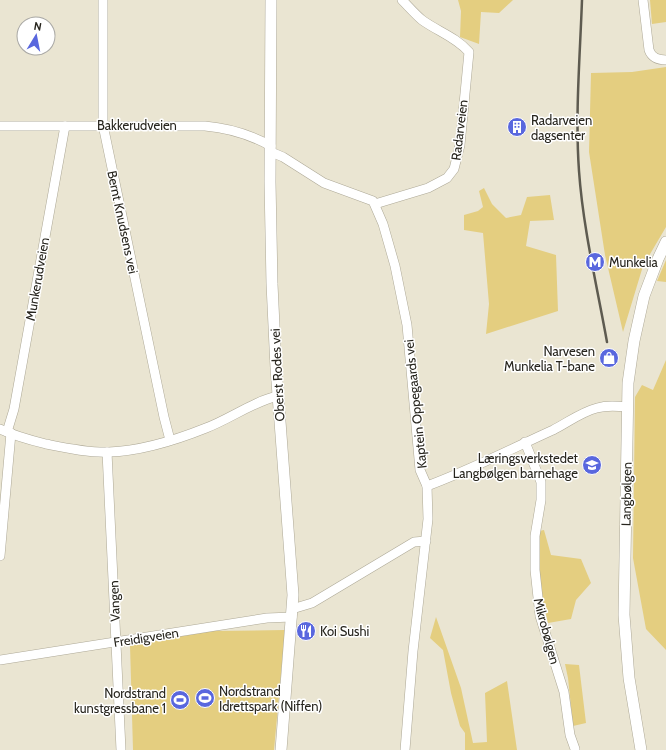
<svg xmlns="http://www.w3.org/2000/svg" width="666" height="750" viewBox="0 0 666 750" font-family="Cabin,sans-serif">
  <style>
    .green { fill: #e4ce80 }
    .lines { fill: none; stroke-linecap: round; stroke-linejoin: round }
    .minor-casing { stroke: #ada896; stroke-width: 10 }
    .tertiary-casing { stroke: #ada896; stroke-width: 12 }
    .minor { stroke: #fff; stroke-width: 9 }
    .tertiary { stroke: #fff; stroke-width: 11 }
    .rail { stroke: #5e5b50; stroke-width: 2.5 }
    .labels { text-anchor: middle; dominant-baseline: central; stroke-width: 3; stroke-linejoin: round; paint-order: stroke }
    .poi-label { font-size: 13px; fill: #27251e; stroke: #fff; text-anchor: start }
    .street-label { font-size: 13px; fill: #27251e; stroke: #fff }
  </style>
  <rect width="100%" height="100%" fill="#eae5d2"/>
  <!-- green -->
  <g class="green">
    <polygon points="458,0 513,0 499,13 481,12 479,44 460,37 461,11"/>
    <polygon points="650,0 666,0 666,22 652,24"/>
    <polygon points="666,67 666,227 643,266 623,332 605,255 589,152 591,73 632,72"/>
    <polygon points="484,188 492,204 506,218 521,215 527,197 550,195 554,220 530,221 526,246 556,255 558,311 486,334 489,304 483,233 464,230 464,215 478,211 483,207 479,191"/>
    <polygon points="666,260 666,282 657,281"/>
    <polygon points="666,360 666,650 646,629 633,558 635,397 642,385 653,390"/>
    <polygon points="544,530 551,555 581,559 591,583 576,600 571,619 548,623 539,585 539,531"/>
    <polygon points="436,617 461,688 473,743 487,742 485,693 507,681 517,750 465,750 465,733 460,726 451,693 443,650 430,638"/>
    <polygon points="285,630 274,750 133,750 130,645 212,631"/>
    <polygon points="565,664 579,665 586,723 573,726 568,678"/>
  </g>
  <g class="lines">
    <defs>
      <g id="minor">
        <polyline points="103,0 103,125 164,417 170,440"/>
        <path d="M643 0 649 50C652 58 658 60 666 60"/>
        <path d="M0 126H205C228 128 251 135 271 146"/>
        <polyline points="271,152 283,157 324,183 373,201 383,224 395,266 407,325 420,470 427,486 428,519 413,651 405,750"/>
        <path d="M375 204 428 188 447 178 454 169 460 145 469 52C456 37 437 31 422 20 415 14 408 6 402 0"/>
        <path d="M0 429C15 436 30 440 46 444 66 448 89 453 109 452 142 451 176 440 206 428 230 419 254 401 278 396"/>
        <polyline points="7,432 14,409 65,126"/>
        <polyline points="525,442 541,482 541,500 535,536 535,570 540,616 564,692 570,735 575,749"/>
        <polyline points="107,452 121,750"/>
        <path d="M427 486C470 470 511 449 553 430 567 423 581 412 597 408 607 405 617 406 627 407"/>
        <polyline points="0,556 11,433"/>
        <polyline points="292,609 312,603 414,542 426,541"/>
        <polyline points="0,660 267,618 292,617"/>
      </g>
      <g id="tertiary">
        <polyline points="271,0 270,182 272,284 276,368 293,595 281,750"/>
        <polyline points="641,750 629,678 624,615 628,383 634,341 644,296 658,259 666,242"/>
      </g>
    </defs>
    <!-- minor casing -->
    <use href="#minor" class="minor-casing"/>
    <!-- tertiary casing -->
    <use href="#tertiary" class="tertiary-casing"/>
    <!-- minor -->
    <use href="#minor" class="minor"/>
    <!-- tertiary -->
    <use href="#tertiary" class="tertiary"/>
    <!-- rail -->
    <path class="rail" d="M582 0C580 57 575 114 579 171 583 228 597 286 607 342"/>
  </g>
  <!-- icons -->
  <defs>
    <symbol id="building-disc" viewBox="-11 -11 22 22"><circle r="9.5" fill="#5967de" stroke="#fff"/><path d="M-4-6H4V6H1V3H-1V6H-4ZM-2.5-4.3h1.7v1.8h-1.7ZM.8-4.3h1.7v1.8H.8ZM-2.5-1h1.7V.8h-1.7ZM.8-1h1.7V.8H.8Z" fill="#fff"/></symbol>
    <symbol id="metro-disc" viewBox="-11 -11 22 22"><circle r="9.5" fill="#5967de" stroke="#fff"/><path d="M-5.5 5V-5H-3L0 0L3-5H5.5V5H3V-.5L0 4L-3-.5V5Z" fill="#fff"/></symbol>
    <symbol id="shop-disc" viewBox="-11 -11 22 22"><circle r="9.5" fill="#5967de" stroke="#fff"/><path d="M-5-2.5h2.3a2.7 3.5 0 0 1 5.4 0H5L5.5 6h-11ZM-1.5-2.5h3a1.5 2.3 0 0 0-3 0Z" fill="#fff"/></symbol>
    <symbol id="school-disc" viewBox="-11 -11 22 22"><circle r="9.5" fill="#5967de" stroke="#fff"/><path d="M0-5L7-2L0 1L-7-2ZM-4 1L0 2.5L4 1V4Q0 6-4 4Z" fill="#fff"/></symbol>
    <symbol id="restaurant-disc" viewBox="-11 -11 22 22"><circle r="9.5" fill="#5967de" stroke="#fff"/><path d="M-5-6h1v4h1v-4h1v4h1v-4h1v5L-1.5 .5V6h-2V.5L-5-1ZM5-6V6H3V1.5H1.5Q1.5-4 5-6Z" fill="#fff"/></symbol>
    <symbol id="stadium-disc" viewBox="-11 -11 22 22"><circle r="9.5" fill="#5967de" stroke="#fff"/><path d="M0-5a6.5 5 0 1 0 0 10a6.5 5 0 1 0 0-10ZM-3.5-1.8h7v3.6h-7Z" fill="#fff"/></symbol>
  </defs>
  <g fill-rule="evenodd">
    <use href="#building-disc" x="506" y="116" width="22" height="22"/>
    <use href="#metro-disc" x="584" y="251" width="22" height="22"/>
    <use href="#shop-disc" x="598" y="347" width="22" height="22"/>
    <use href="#school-disc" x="581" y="454" width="22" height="22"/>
    <use href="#restaurant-disc" x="295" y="620" width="22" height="22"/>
    <use href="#stadium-disc" x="194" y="687" width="22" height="22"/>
    <use href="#stadium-disc" x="169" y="689" width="22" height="22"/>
  </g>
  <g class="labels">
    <!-- poi labels -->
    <g class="poi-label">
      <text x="531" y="120">Radarveien<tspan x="531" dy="15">dagsenter</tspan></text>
      <text x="609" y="262">Munkelia</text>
      <text x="595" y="351" text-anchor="end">Narvesen<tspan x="595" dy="15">Munkelia T-bane</tspan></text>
      <text x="578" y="458" text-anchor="end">Læringsverkstedet<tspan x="578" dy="15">Langbølgen barnehage</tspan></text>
      <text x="320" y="631">Koi Sushi</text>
      <text x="219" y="691">Nordstrand<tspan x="219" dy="15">Idrettspark (Niffen)</tspan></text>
      <text x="166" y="693" text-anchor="end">Nordstrand<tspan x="166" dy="15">kunstgressbane 1</tspan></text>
    </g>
    <!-- street labels -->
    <g class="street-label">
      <text x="137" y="125">Bakkerudveien</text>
      <text transform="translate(459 130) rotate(-83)">Radarveien</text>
      <text transform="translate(123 222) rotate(78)">Bernt Knudsens vei</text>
      <text transform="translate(37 279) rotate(-80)">Munkerudveien</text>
      <text transform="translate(277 375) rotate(-93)">Oberst Rodes vei</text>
      <text transform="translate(415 404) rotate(-96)">Kaptein Oppegaards vei</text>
      <text transform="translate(626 494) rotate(-89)">Langbølgen</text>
      <text transform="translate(114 601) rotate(-92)">Vangen</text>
      <text transform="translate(547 631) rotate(75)">Mikrobølgen</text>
      <text transform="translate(146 637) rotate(-9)">Freidigveien</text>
    </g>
  </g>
  <!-- north arrow -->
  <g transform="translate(36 36) rotate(10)"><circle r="19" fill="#ffffff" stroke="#a9a8a5"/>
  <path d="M0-3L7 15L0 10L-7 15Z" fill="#5967de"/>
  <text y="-6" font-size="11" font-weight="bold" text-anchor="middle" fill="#27251e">N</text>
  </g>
</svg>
